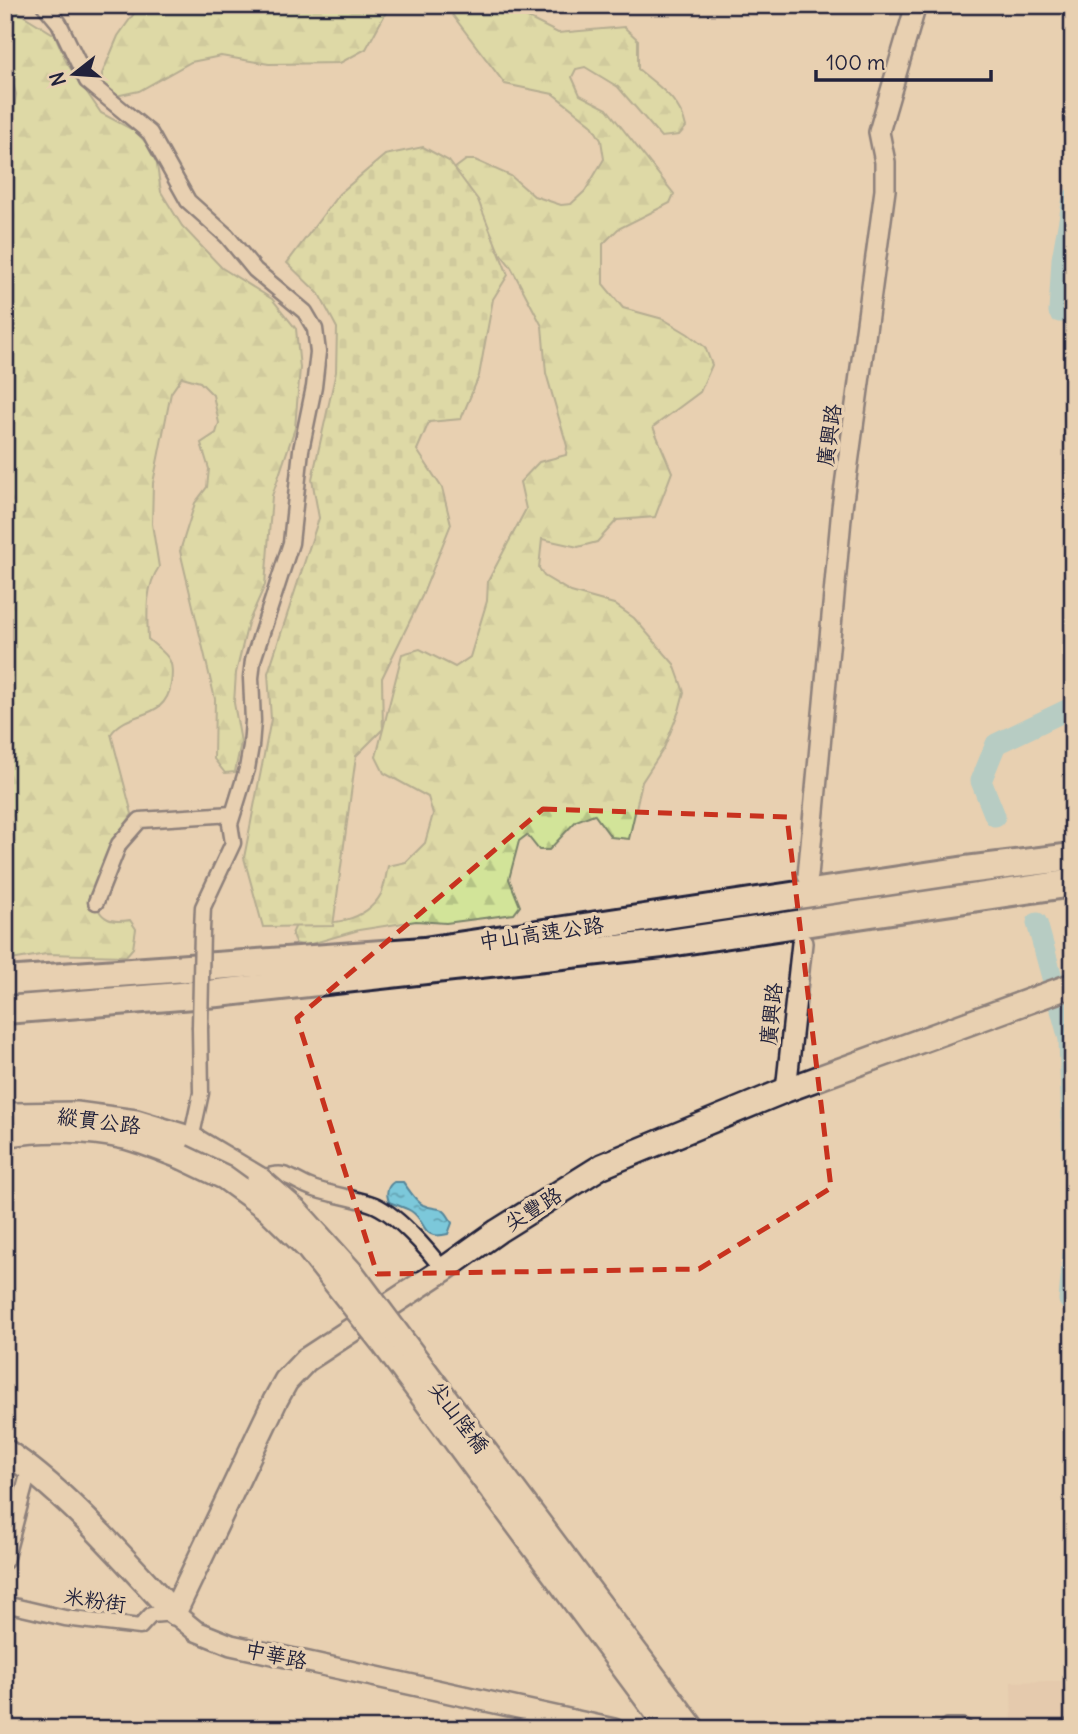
<svg xmlns="http://www.w3.org/2000/svg" width="1078" height="1734" viewBox="0 0 1078 1734" font-family="Delius,'LXGW WenKai TC',sans-serif">
  <style>
    .built { fill: #e2c3a8 }
    .forest { fill: url(#forest-firs); stroke: #7a836a; stroke-width: 2 }
    .cemetery { fill: url(#cemetery-stones); stroke: #7a836a; stroke-width: 2 }
    .water { fill: url(#water-ripples); stroke: #57869a; stroke-width: 2 }
    .lines { fill: none; stroke-linecap: round; stroke-linejoin: round }
    .river { stroke: #7bc8da; stroke-width: 21 }
    .street-casing { stroke: #22223b; stroke-width: 19 }
    .secondary-casing { stroke: #22223b; stroke-width: 24 }
    .primary-casing { stroke: #22223b; stroke-width: 28 }
    .highway-casing { stroke: #22223b; stroke-width: 32 }
    .street { stroke: #e8d0b1; stroke-width: 14 }
    .secondary { stroke: #e8d0b1; stroke-width: 19 }
    .primary { stroke: #e8d0b1; stroke-width: 23 }
    .highway { stroke: #e8d0b1; stroke-width: 26 }
    .street-bridge-casing { stroke: #22223b; stroke-width: 19; stroke-linecap: butt }
    .primary-bridge-casing { stroke: #22223b; stroke-width: 28; stroke-linecap: butt }
    .street-bridge { stroke: #e8d0b1; stroke-width: 14 }
    .primary-bridge { stroke: #e8d0b1; stroke-width: 23 }
    .marked { fill: none; stroke: #c8321e; stroke-width: 5; stroke-dasharray: 14 9; stroke-linejoin: round }
    .labels { text-anchor: middle; dominant-baseline: central; stroke-width: 7; stroke-linejoin: round; paint-order: stroke }
    .street-label { font-size: 21px; fill: #22223b; stroke: #e8d0b1 }
  </style>
  <defs>
    <pattern id="forest-firs" width="22" height="20" patternUnits="userSpaceOnUse" patternTransform="scale(1.75)"><rect width="22" height="20" fill="#d2e499"/><path d="M5 1l3.5 6h-7zM16 11l3.5 6h-7z" fill="#b4c385"/></pattern>
    <pattern id="cemetery-stones" width="16" height="16" patternUnits="userSpaceOnUse" patternTransform="scale(1.75)"><rect width="16" height="16" fill="#d2e499"/><path d="M2 7V4a2 2 0 0 1 4 0v3zM10 15v-3a2 2 0 0 1 4 0v3z" fill="#b4c385"/></pattern>
    <pattern id="water-ripples" width="26" height="14" patternUnits="userSpaceOnUse" patternTransform="scale(1.75)"><rect width="26" height="14" fill="#7bc8da"/><path d="M2 4q2-2 4 0t4 0M15 11q2-2 4 0t4 0" fill="none" stroke="#64a2b2"/></pattern>
  </defs>
  <rect width="100%" height="100%" fill="#e8d0b1"/>
  <filter id="ink" filterUnits="userSpaceOnUse"><feTurbulence type="fractalNoise" baseFrequency=".0143" numOctaves="2"/><feDisplacementMap in="SourceGraphic" scale="14" xChannelSelector="R" yChannelSelector="G"/><feConvolveMatrix kernelMatrix="1 2 1 2 8 2 1 2 1" color-interpolation-filters="sRGB"/></filter>
  <g filter="url(#ink)">
    <!-- built -->
    <polygon class="built" points="1062,1681 1073,1721 1012,1722 1011,1682"/>
    <!-- forest -->
    <g class="forest">
      <path d="M5 5H12L21 14 55 35 67 63 101 113 135 131 155 152 161 192 182 226 222 268 272 299 296 329 300 368 295 428 272 496 265 585 248 623 236 673 234 703 241 742 235 772 225 773 214 759 215 699 180 551 195 503 207 487 209 469 201 443 216 433 219 423 213 395 200 382 182 377 171 393 153 483 152 524 159 567C145 587 147 615 148 639 167 656 175 657 171 684 165 722 130 708 111 734L132 814C120 833 75 903 108 919 114 922 123 921 130 920L136 929 133 948 126 956 46 954 5 961V255L14 217 6 159 16 94 5 57Z"/>
      <polygon points="140,5 390,5 366,49 340,63 269,64 221,56 191,62 139,91 111,97 104,92 102,74 118,36"/>
      <path d="M445 5H498L505 14 522 15 558 33 624 27 638 40V69C658 86 681 100 686 127L679 135 661 137 618 87 585 67 576 69 572 77 580 95 607 109 674 194 670 203 618 229 603 244V284L623 308 663 319 688 334 705 347 712 365 700 392 653 427 672 472 655 517 617 520 597 542 578 547 542 539 539 568 544 576 571 592 614 604 634 618 674 664 684 692 679 711 664 748 642 782 629 839 611 837 594 814 576 821 549 850H539L527 835 519 841 509 879 520 906 514 914 446 923 416 921 359 930 304 946 295 943 292 934 296 925C326 924 365 924 381 894 385 886 386 874 388 866L406 862 425 843 433 814 428 797 384 773 376 757 402 654 420 649 455 667 470 657 487 601 488 581 526 509 520 482 539 462 566 455 567 446 546 373 542 326 511 267 457 198 450 172 466 160H475L511 176 534 196 561 205 571 204 585 191 604 159 601 140 591 124 553 94 505 84Z"/>
    </g>
    <!-- cemetery -->
    <polygon class="cemetery" points="423,147 449,161 478,200 508,275 493,299 479,376 461,419 429,422 417,450 442,488 451,524 422,596 382,678 383,729 356,756 333,926 263,927 244,858 271,719 268,673 319,518 312,479 336,372 337,328 319,294 287,263 339,194 385,155"/>
    <!-- water -->
    <path class="water" d="M394 1182H403C408 1188 415 1201 423 1205 438 1212 442 1202 452 1223L448 1234C420 1241 428 1222 411 1211 404 1207 396 1205 389 1202 386 1194 386 1187 394 1182Z"/>
    <g class="lines">
      <!-- river -->
      <g class="river">
        <polyline points="1073,198 1062,259 1059,312 1073,312"/>
        <polyline points="995,816 981,781 996,744 1073,707"/>
        <polyline points="1037,923 1069,1039 1073,1154"/>
        <polyline points="1073,1255 1069,1300 1073,1304"/>
      </g>
      <defs>
        <g id="street">
          <polyline points="44,5 59,23 87,81 150,133 188,201 227,236 255,270 305,312 315,329 318,352 314,387 301,450 291,543 253,660 251,678 253,721 251,746 247,769 230,824 233,843 203,907 202,930"/>
          <polyline points="96,902 119,844 140,820 232,814"/>
          <polyline points="190,1144 201,1093 200,1028"/>
          <path d="M259 1179C290 1168 288 1180 315 1189 333 1195 354 1198 372 1204 395 1212 429 1251 443 1270"/>
          <polyline points="5,1561 30,1467"/>
          <polyline points="5,1604 65,1618 140,1627 151,1615 174,1613"/>
        </g>
        <g id="secondary">
          <polyline points="808,876 842,508 885,190 885,162 879,132 916,5"/>
          <polyline points="786,1090 802,943"/>
          <polyline points="174,1613 196,1631 231,1645 614,1729"/>
          <polyline points="948,1729 962,1729"/>
          <polyline points="1071,1729 1073,1729"/>
        </g>
        <g id="primary">
          <polyline points="5,1117 14,1115 76,1114 136,1122 192,1139 259,1179"/>
          <path d="M5 1135C43 1128 87 1129 125 1137 144 1142 163 1150 182 1157"/>
          <path d="M5 1451C67 1492 123 1559 174 1613L275 1401 286 1381 306 1360 443 1270 498 1231 602 1166 786 1090 1073 985"/>
        </g>
        <g id="highway">
          <polyline points="5,981 424,951 966,870 1073,857"/>
          <polyline points="5,1010 218,993 662,944 1073,883"/>
        </g>
      </defs>
      <!-- street casing -->
      <use href="#street" class="street-casing"/>
      <!-- secondary casing -->
      <use href="#secondary" class="secondary-casing"/>
      <!-- primary casing -->
      <use href="#primary" class="primary-casing"/>
      <!-- highway casing -->
      <use href="#highway" class="highway-casing"/>
      <!-- street -->
      <use href="#street" class="street"/>
      <!-- secondary -->
      <use href="#secondary" class="secondary"/>
      <!-- primary -->
      <use href="#primary" class="primary"/>
      <!-- highway -->
      <use href="#highway" class="highway"/>
      <defs>
        <polyline id="street-bridge" points="200,1028 202,930"/>
        <g id="primary-bridge">
          <polyline points="182,1157 224,1177 268,1209 308,1248 383,1343 669,1729"/>
          <polyline points="259,1179 296,1211 351,1272 693,1729"/>
        </g>
      </defs>
      <!-- street-bridge casing -->
      <use href="#street-bridge" class="street-bridge-casing"/>
      <!-- primary-bridge casing -->
      <use href="#primary-bridge" class="primary-bridge-casing"/>
      <!-- street-bridge -->
      <use href="#street-bridge" class="street-bridge"/>
      <!-- primary-bridge -->
      <use href="#primary-bridge" class="primary-bridge"/>
    </g>
  </g>
  <!-- marked area -->
  <path d="M0 0H1078V1734H0ZM543 809 787 817 831 1188 699 1269 377 1274 297 1018Z" fill="#e8d0b1" fill-opacity=".55" fill-rule="evenodd"/>
  <path class="marked" d="M543 809 787 817 831 1188 699 1269 377 1274 297 1018Z"/>
  <g class="labels">
    <!-- street labels -->
    <g class="street-label">
      <text transform="translate(829 435) rotate(-82)">廣興路</text>
      <text transform="translate(541 933) rotate(-8)">中山高速公路</text>
      <text transform="translate(771 1014) rotate(-84)">廣興路</text>
      <text transform="translate(99 1121) rotate(7)">縱貫公路</text>
      <text transform="translate(533 1209) rotate(-32)">尖豐路</text>
      <text transform="translate(459 1417) rotate(53)">尖山陸橋</text>
      <text transform="translate(95 1600) rotate(8)">米粉街</text>
      <text transform="translate(276 1655) rotate(12)">中華路</text>
    </g>
  </g>
  <!-- margin -->
  <rect width="1078" height="1734" fill="none" stroke="#e8d0b1" stroke-width="28"/>
  <rect x="14" y="14" width="1050" height="1706" fill="none" stroke="#22223b" stroke-width="2.5" filter="url(#ink)"/>
  <!-- north arrow -->
  <g transform="translate(74 74) rotate(253)" stroke="#e8d0b1" stroke-width="5" paint-order="stroke">
  <path d="M0-5L12 26L0 18L-12 26Z" fill="#22223b"/>
  <text y="-10" font-size="19" font-weight="bold" text-anchor="middle" fill="#22223b">N</text>
  </g>
  <!-- scale -->
  <path d="M816 70v10h175v-10" fill="none" stroke="#22223b" stroke-width="3.5"/>
  <text x="826" y="70" font-size="21" fill="#22223b" stroke="#e8d0b1" stroke-width="5" paint-order="stroke">100 m</text>
</svg>
